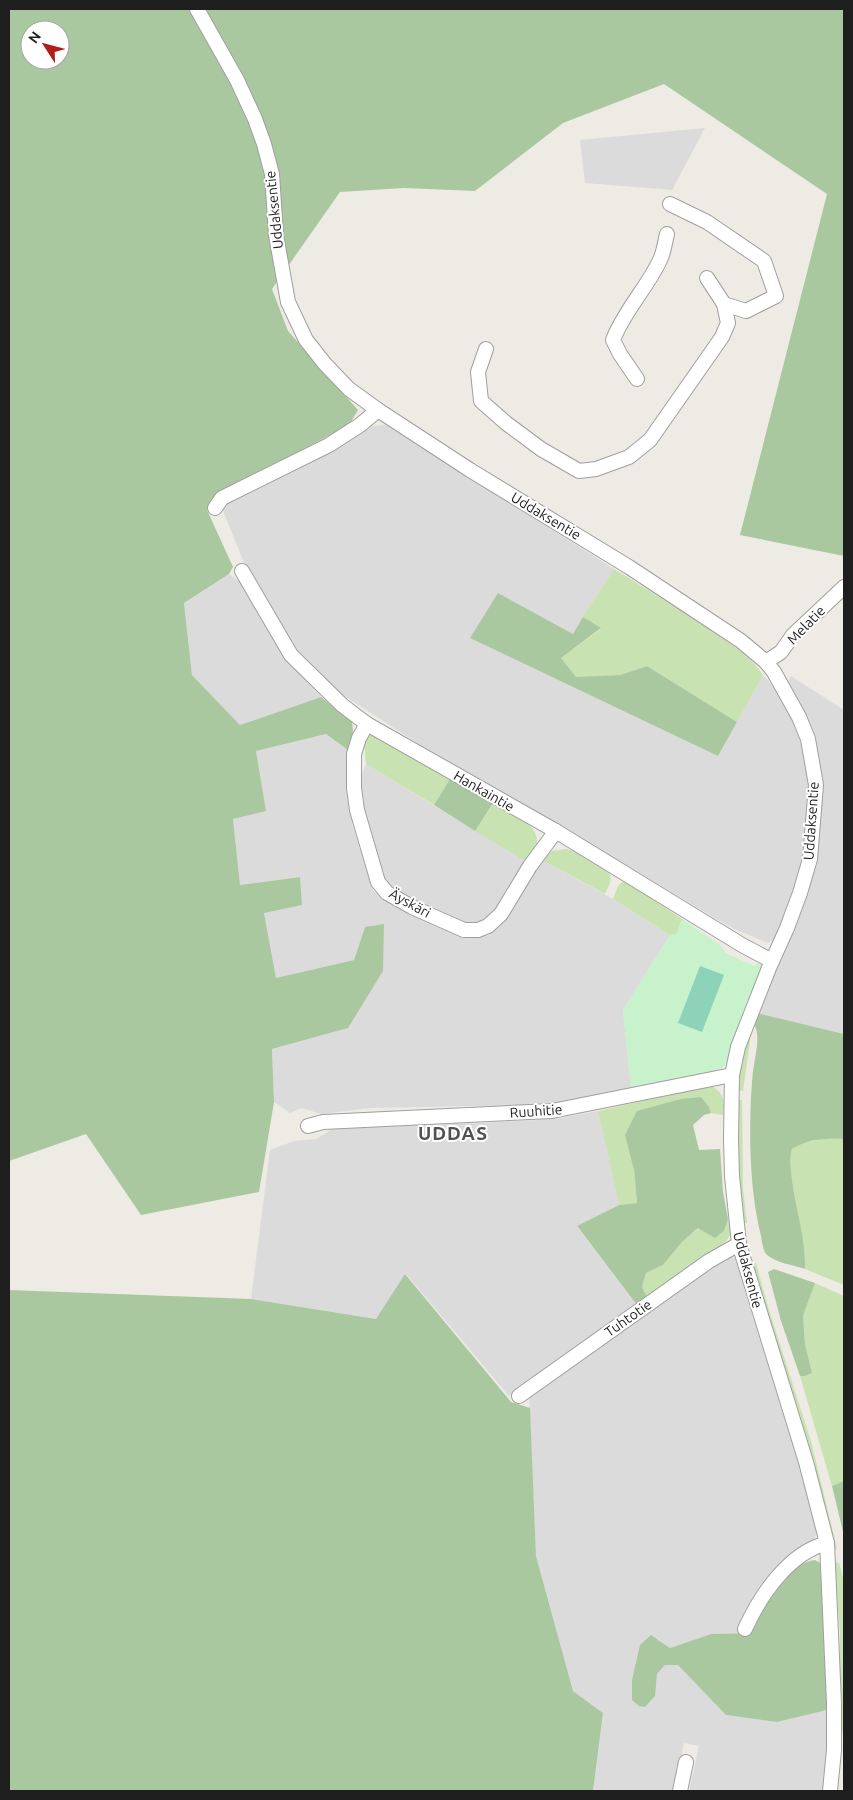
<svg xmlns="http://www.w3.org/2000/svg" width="853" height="1800" viewBox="0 0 853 1800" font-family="Ubuntu,sans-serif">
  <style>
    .residential { fill: #dcdbdb }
    .grass { fill: #c8e2b1 }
    .forest { fill: #aac89f; fill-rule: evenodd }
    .park { fill: #c7f2cc }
    .pitch { fill: #8dd3ba }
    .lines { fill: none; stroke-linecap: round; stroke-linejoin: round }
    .street-casing { stroke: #9f9f9f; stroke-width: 16 }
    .street { stroke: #fff; stroke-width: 14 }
    .labels { text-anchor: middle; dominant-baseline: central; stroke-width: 4; stroke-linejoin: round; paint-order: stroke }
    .street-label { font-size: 14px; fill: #1e1e1e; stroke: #fff }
    .district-label { font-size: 19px; font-weight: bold; letter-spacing: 1px; fill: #515151; stroke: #fff }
  </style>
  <rect width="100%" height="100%" fill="#eeebe5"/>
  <!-- residential -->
  <g class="residential">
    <polygon points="705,128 672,190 585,183 580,140"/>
    <polygon points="386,425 614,569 573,634 498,593 718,756 763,675 778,692 792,719 805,755 809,789 803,865 793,897 774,939 768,943 732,928 599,849 434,754 340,693 297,649 267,605 245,565 223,511 224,506 231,499 345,444 373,426"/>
    <polygon points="229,574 241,583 268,631 294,668 321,697 240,725 192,675 184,603"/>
    <polygon points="791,676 844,710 844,1034 757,1013 815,863 821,808 819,756 812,728 802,707 787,683"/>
    <polygon points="326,734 348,750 352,824 373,891 393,904 459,936 477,937 489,935 500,924 535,866 542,860 613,899 670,935 623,1010 631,1088 563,1102 526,1105 370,1108 321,1114 302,1108 290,1113 274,1102 272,1049 348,1028 365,927 354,960 276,978 264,913 300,877 240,885 233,819 265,810 256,751"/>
    <polygon points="366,764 526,862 496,911 487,920 474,925 465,925 391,889 385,885 361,800 360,779"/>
    <polygon points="598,1111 619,1205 577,1227 637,1305 509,1396 406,1274 376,1319 251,1299 270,1150 294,1141 316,1139 334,1128 483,1123 555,1119"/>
    <polygon points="731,1256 735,1259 809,1497 817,1532 814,1541 803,1551 788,1557 763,1587 740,1633 711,1634 670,1648 658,1639 655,1696 657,1674 665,1665 678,1665 727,1715 777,1722 827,1710 826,1767 823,1791 689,1791 699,1746 684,1743 673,1791 593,1791 603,1713 573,1691 536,1556 529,1394 723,1258"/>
  </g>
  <!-- grass -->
  <g class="grass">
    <path d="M614 569C648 590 682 610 714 633 732 645 751 657 763 675L737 722 647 666 620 675 576 677 561 658 601 629 583 617Z"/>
    <polygon points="371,734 377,736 450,779 434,805 366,764 364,741"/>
    <path d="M493 803C507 811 537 822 537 841 537 849 530 856 526 862L475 831Z"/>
    <path d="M566 849 579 852 609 873C613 880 608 887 605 894L542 860 552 851Z"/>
    <polygon points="622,882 627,882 682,919 677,934 670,935 613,899 618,886"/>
    <polygon points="748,1034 750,1042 743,1091 737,1090 742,1056"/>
    <path d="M713 1087C724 1093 725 1103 723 1115L711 1113 709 1107 634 1170 637 1203 619 1205 598 1111 699 1088Z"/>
    <polygon points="736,1100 742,1100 743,1188 747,1223 742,1223 738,1189"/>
    <path d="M828 1138 844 1139V1285L805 1269C806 1239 796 1210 792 1180 791 1169 789 1160 792 1149L799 1144Z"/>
    <polygon points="728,1219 732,1232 727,1240 719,1248 647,1297 642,1287 646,1273 663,1265 682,1242 699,1228 716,1237 724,1231"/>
    <polygon points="756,1263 769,1310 811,1441 837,1549 833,1550 808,1443 765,1313 751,1264"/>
    <polygon points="815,1283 844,1296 844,1481 832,1486 800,1376 805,1376 812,1373 805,1344 803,1316"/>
    <polygon points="834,1562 839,1563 844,1582 844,1719 840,1755 840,1632"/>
  </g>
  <!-- forest -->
  <g class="forest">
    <path d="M9 9H844V556L740 535 827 194 664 84 563 123 475 191 404 188 340 192 272 289 288 331 358 410 349 425 215 495 207 510 233 567 229 574 184 603 192 675 240 725 321 697 352 722 353 731 348 750 326 734 256 751 266 811 233 819 240 885 300 877 302 905 264 913 276 978 354 960 365 927 384 924 383 971 348 1028 272 1049 274 1102 259 1192 141 1215 86 1134 9 1161ZM30 30H60V60H30Z"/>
    <polygon points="498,593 573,634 583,617 601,628 561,658 576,677 620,675 647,666 737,722 718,756 470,638"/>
    <polygon points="450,779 493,803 475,831 434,805"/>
    <path d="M757 1013 844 1034V1139C827 1138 807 1139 792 1149 789 1160 791 1169 792 1180 796 1210 806 1239 805 1269 794 1265 775 1263 766 1254 763 1250 762 1242 761 1236 750 1191 749 1142 751 1096 752 1086 752 1075 754 1065 756 1050 761 1036 753 1021Z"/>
    <polygon points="701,1097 709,1107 711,1113 704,1115 693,1125 699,1150 720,1149 723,1192 728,1219 724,1231 715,1238 698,1228 682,1242 663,1265 646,1273 642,1287 647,1297 637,1305 577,1226 619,1205 637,1203 634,1170 625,1135 637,1111 681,1099"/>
    <polygon points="774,1269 815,1283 803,1316 805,1344 812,1373 805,1376 800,1376 781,1321 768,1272"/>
    <polygon points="405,1274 511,1402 530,1408 536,1556 573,1691 603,1713 593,1791 9,1791 9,1290 251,1299 376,1319"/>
    <polygon points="844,1481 844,1536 832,1486"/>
    <path d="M815 1560 820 1563 825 1629 827 1710 777 1722 726 1715 678 1665H665L657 1674 655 1696 645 1707 639 1706 632 1700V1680L640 1645 651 1635 670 1648 711 1634 748 1633 753 1630C767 1604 781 1565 815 1560Z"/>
  </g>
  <!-- park -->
  <path class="park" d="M682 919 720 945 726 953 754 966 761 962 764 965C762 974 756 982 752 990 747 1000 743 1012 739 1023 733 1040 735 1062 717 1071L631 1088 623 1010 670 935 677 933Z"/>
  <!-- pitch -->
  <polygon class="pitch" points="700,966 724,975 702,1032 678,1023"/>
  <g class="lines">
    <defs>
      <g id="street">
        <polyline points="197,9 237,80 255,119 264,144 272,174 276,235 288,302 306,340 325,364 349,389 378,410 470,470 629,567 741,641 766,662 774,672 799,717 808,739 816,785 810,859 800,893 787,928 769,968 738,1047 732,1075 731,1139 732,1176 739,1244 806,1462 827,1543 834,1703 834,1750 830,1791"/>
        <polyline points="670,204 707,222 764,261 776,296 746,311 724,304 707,278"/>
        <polyline points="486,349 478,372 481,401 506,423 541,449 579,471 596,469 629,457 650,440 722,337 728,323 724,304"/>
        <path d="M637 379 620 354 613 340C624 311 647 288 660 260 664 252 665 242 667 234"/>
        <polyline points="215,508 222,498 329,445 360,425 378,410"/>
        <polyline points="242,571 291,655 342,705 367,724 554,830 742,945 772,961"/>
        <polyline points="766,662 781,652 793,635 844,587"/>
        <polyline points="367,724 359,738 354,754 354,788 357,810 378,882 387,893 412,907 464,930 478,930 488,926 501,914 530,866 556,831"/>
        <polyline points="308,1126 323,1122 552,1111 732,1075"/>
        <polyline points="519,1396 709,1261 739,1244"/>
        <path d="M745 1629C761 1594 789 1553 827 1543"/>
        <polyline points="680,1791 686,1762"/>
      </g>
    </defs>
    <!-- street casing -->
    <use href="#street" class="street-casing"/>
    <!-- street -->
    <use href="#street" class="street"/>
  </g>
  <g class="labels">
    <!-- street labels -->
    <g class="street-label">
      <text transform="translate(274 210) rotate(-96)">Uddaksentie</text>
      <text transform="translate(546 516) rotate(31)">Uddaksentie</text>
      <text transform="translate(806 625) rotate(-46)">Melatie</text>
      <text transform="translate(484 791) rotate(30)">Hankaintie</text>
      <text transform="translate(811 821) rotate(-86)">Uddaksentie</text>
      <text transform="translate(410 903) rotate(29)">Äyskäri</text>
      <text transform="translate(536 1111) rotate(-4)">Ruuhitie</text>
      <text transform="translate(748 1270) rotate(75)">Uddaksentie</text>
      <text transform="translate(628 1318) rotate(-35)">Tuhtotie</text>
    </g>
    <!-- district labels -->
    <g class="district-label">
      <text x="453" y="1133">UDDAS</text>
    </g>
  </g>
  <!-- border -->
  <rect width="853" height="1800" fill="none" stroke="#1e1e1e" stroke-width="20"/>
  <!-- north arrow -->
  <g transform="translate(45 45) rotate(306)"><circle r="24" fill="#ffffff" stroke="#a5a5a5"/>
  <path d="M0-4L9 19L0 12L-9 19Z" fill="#b31d19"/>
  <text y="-8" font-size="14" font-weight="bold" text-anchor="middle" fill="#1e1e1e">N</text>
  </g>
</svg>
